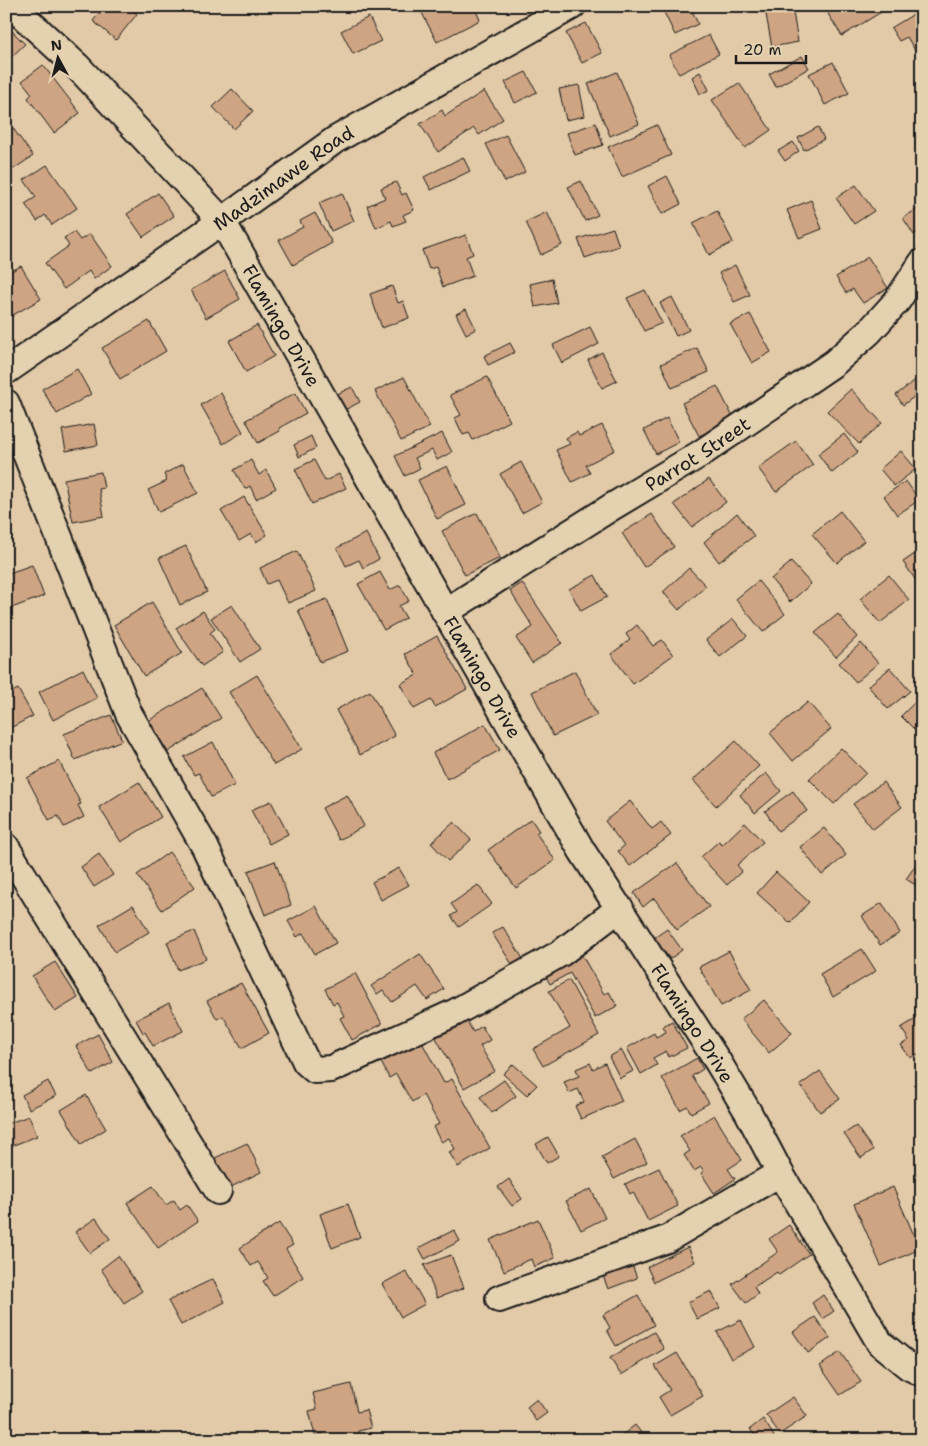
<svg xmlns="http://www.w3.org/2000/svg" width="928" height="1446" viewBox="0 0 928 1446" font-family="'Shantell Sans',sans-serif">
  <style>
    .building { fill: #cea483; stroke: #1c1c1c }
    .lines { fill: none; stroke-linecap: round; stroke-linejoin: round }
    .minor-casing { stroke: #1c1c1c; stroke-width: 30 }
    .minor { stroke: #e4d1af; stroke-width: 26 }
    .labels { text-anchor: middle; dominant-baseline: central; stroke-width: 4; stroke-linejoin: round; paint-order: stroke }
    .street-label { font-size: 19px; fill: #1c1c1c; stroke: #e4d1af }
  </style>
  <rect width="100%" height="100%" fill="#e2caa8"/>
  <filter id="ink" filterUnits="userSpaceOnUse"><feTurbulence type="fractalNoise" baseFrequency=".02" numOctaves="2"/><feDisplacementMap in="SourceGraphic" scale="10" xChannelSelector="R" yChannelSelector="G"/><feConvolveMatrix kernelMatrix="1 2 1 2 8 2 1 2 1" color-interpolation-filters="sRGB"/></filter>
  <g filter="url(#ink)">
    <!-- building -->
    <g class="building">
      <polygon points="105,6 128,6 137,14 116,40 93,21"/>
      <polygon points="436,6 474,6 480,20 437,42 422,13"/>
      <polygon points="661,6 690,6 698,24 675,35"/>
      <polygon points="784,6 792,6 798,42 772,47 765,9"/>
      <polygon points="841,6 891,6 842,36 828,14"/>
      <polygon points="919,11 922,16 922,56 919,57 907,37 899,41 891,28"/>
      <polygon points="369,17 381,41 353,54 341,31"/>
      <polygon points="586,23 602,53 582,63 566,33"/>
      <polygon points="6,25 25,44 6,62"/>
      <polygon points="709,35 719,54 679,74 669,55"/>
      <polygon points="802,56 809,68 776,87 769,74"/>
      <polygon points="833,62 849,93 825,105 809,74"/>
      <polygon points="43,65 80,113 54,133 28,98 32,94 22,81"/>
      <polygon points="526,72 537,92 515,103 505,82"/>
      <polygon points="617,72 639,124 610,136 588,84"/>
      <polygon points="700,72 709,90 700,94 692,77"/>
      <polygon points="739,83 771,130 745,148 712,100"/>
      <polygon points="579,85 585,116 566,120 559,89"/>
      <polygon points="232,89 253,111 234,129 213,107"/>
      <polygon points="484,91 503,119 479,135 474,128 438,152 420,124 442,110 445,116"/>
      <polygon points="6,120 7,120 33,156 6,174"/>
      <polygon points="596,123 603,145 575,155 567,133"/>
      <polygon points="657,125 671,155 622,177 608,147"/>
      <polygon points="818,127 824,139 804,150 798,138"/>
      <polygon points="506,135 525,172 505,182 486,144"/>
      <polygon points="793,142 799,151 785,161 778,151"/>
      <polygon points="463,157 470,171 431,190 424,177"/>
      <polygon points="47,165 77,208 52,225 45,215 37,221 25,204 36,197 24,180"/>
      <polygon points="667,176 681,204 662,214 648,186"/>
      <polygon points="581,181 598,215 585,221 568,187"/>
      <polygon points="396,182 402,195 406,193 414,210 403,215 406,221 393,226 391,221 376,228 367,206 385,198 381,188"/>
      <polygon points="856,185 874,211 854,224 836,198"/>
      <polygon points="158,193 174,216 143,237 127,214"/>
      <polygon points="342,193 354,221 331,231 319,203"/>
      <polygon points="811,200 822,229 799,238 787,210"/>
      <polygon points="922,206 922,229 914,235 903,218"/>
      <polygon points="717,211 733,242 709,255 693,223"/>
      <polygon points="547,212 562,245 541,255 526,222"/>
      <polygon points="315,213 332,243 293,265 279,240 303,227 300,221"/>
      <polygon points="613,228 619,246 585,258 578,239"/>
      <polygon points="74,232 80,240 90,234 112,266 94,279 89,271 64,289 45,263 69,246 64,238"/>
      <polygon points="466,235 473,254 466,257 473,276 443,287 436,267 429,269 422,250"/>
      <polygon points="868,257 888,288 863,303 853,289 846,293 836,277"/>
      <polygon points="735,265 750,295 734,302 719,273"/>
      <polygon points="21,266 41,299 6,319 6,274"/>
      <polygon points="225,271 240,299 206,318 191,290"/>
      <polygon points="552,279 557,303 535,307 530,284"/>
      <polygon points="392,286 398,303 403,301 409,318 382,328 370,294"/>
      <polygon points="645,290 662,323 644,331 627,298"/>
      <polygon points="672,297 689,330 676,336 660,303"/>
      <polygon points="466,309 476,329 466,334 456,314"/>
      <polygon points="750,314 771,352 752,363 730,324"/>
      <polygon points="149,321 166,351 120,379 102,348"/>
      <polygon points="257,325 274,356 246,372 229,341"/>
      <polygon points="590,327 599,344 562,363 553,345"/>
      <polygon points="510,343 515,352 488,365 484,356"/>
      <polygon points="697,348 709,372 672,388 661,364"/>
      <polygon points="602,352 617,381 602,388 588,360"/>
      <polygon points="77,369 91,394 57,414 42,389"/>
      <polygon points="404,377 430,427 401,441 375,391"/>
      <polygon points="487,377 510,421 473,440 469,433 463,435 455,418 461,415 450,395"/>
      <polygon points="918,378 922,383 922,391 903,405 896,395"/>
      <polygon points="717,386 734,419 699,436 682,403"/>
      <polygon points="352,387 360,402 341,412 333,396"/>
      <polygon points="851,389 882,423 859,444 827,411"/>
      <polygon points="221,393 243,432 223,444 201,405"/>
      <polygon points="295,393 306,413 279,428 280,431 258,443 246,420"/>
      <polygon points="667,418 679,442 656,454 644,430"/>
      <polygon points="94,424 98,445 66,451 62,430"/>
      <polygon points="602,425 615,450 586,465 590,473 572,482 556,450 570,444 566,438 577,432 579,436"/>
      <polygon points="442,433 452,452 437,460 432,450 415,458 420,468 405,476 395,456"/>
      <polygon points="844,434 858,452 832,473 818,454"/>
      <polygon points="311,436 316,448 299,457 294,445"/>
      <polygon points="796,441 813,465 776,492 758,468"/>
      <polygon points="901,451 916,469 894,486 880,469"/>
      <polygon points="251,460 259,475 266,470 276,488 256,499 250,486 245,489 234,470"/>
      <polygon points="314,460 325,481 339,474 346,488 312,504 295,469"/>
      <polygon points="521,462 542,502 522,513 500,474"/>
      <polygon points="183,464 198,493 159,512 148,490 167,481 164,474"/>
      <polygon points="447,466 466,505 437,519 418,480"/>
      <polygon points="101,472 104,488 99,489 104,516 73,522 64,479"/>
      <polygon points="709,479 726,502 692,527 674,504"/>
      <polygon points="906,481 919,500 897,515 884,496"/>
      <polygon points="244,497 267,535 256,542 251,534 239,541 221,511"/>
      <polygon points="840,511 864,541 837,563 812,534"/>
      <polygon points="477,513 500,558 465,575 442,531"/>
      <polygon points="737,513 754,536 719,562 704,542"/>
      <polygon points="652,514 674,547 644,567 622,533"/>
      <polygon points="366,533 379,559 363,568 359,560 346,566 337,548"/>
      <polygon points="186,546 207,592 180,605 159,558"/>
      <polygon points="922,549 922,589 903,562"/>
      <polygon points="297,551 316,591 288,603 277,580 267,584 260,568"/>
      <polygon points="791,562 811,584 790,602 771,579"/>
      <polygon points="32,565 44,596 6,610 6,574"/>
      <polygon points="689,568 706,586 679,610 663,592"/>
      <polygon points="380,572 390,590 400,585 409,601 399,606 406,618 384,630 358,584"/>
      <polygon points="595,575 607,597 581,611 569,589"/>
      <polygon points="889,575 909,600 880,623 860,599"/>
      <polygon points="758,581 785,614 763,632 736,599"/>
      <polygon points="522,583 562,643 532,663 516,638 533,627 510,591"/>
      <polygon points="327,599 348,651 320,662 298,610"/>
      <polygon points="152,602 182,653 144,676 114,625"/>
      <polygon points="232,605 260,649 240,662 211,618"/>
      <polygon points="203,611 215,629 210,633 223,652 202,666 176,628"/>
      <polygon points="838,614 857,637 836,657 815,633"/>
      <polygon points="733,619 747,636 720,657 706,640"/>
      <polygon points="637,625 653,646 662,640 673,655 633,684 611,654 630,640 626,634"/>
      <polygon points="437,636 467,689 435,707 431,700 414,709 400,684 417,675 405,654"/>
      <polygon points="861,643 878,663 856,682 839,663"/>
      <polygon points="890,668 910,691 888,709 868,686"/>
      <polygon points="83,669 97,698 53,720 39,692"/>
      <polygon points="575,671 597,715 553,736 532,692"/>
      <polygon points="257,675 302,749 274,765 229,692"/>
      <polygon points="202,688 221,718 168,752 148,721"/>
      <polygon points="18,689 33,716 12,727 6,718 6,695"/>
      <polygon points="370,691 395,736 360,755 336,710"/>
      <polygon points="920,697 922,699 922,737 901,716"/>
      <polygon points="808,702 831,729 793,761 770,733"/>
      <polygon points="111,715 122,740 75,760 64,734"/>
      <polygon points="485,724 500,750 447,779 433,753"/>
      <polygon points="736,741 759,766 716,806 693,780"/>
      <polygon points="213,742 235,785 211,797 199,773 194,775 184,757"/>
      <polygon points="841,748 866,773 834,804 809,779"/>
      <polygon points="59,761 81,804 78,805 84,817 64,827 58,816 49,820 27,778"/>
      <polygon points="766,773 781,791 755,813 740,795"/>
      <polygon points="139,782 161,817 121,842 99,807"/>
      <polygon points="883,782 902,807 873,829 853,804"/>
      <polygon points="793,791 807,811 778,831 765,811"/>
      <polygon points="347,795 364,826 339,840 322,808"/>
      <polygon points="271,801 288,834 269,844 251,810"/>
      <polygon points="630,801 652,829 661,822 671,835 630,866 618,851 624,846 605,821"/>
      <polygon points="531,819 539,831 536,833 555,860 516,888 488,850"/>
      <polygon points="454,822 471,840 448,861 431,843"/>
      <polygon points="745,823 763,842 737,865 742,871 727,885 701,857 719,841 722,845"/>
      <polygon points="824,828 846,855 822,875 800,847"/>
      <polygon points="169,852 195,887 162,910 137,875"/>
      <polygon points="99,854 113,875 94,887 81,867"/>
      <polygon points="921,857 922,858 922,889 906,879"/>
      <polygon points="275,861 291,905 265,915 248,871"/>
      <polygon points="677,863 709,907 677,930 654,898 643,907 634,893"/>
      <polygon points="399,868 409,885 381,900 372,882"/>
      <polygon points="776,872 809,902 790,923 757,893"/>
      <polygon points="478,885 492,904 459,927 451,916 457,912 451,904"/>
      <polygon points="882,903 900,933 880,945 862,916"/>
      <polygon points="133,905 149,932 115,952 99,925"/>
      <polygon points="316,906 336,943 315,954 303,933 297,937 288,921"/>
      <polygon points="503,927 527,965 517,972 492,933"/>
      <polygon points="667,929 682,950 670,959 654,938"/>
      <polygon points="194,931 206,959 178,970 167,942"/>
      <polygon points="862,949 876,971 833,997 820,974"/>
      <polygon points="579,950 604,994 609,992 617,1006 595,1018 570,973 550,984 542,970"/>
      <polygon points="729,951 751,990 721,1006 699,967"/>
      <polygon points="420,954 444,989 427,1000 417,986 392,1002 383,990 377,994 371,986"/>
      <polygon points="55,962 78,998 55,1012 32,976"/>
      <polygon points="355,973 382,1024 352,1040 340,1018 344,1016 337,1002 333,1004 325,989"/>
      <polygon points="569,980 599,1035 543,1066 533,1049 570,1028 549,991"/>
      <polygon points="241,983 269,1033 242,1048 223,1016 217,1019 207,1001"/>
      <polygon points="764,1000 792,1033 769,1053 741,1019"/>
      <polygon points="169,1003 183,1031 153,1046 145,1032 143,1033 136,1020"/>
      <polygon points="922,1015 922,1061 917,1054 910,1058 901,1045 909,1040 901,1028"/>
      <polygon points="466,1019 473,1032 482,1026 490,1040 480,1046 495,1071 464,1088 435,1036"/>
      <polygon points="672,1021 687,1048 669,1057 666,1051 653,1058 657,1065 641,1074 627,1048 654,1033 656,1037 666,1032 663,1026"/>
      <polygon points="98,1034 113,1062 92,1074 76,1046"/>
      <polygon points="419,1037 444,1083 452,1079 490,1148 458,1167 449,1152 455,1149 449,1138 441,1142 433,1127 439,1124 423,1095 412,1102 396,1074 389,1078 381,1062 380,1059"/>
      <polygon points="621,1050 633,1071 620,1078 609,1057"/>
      <polygon points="697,1058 703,1069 692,1076 709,1103 691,1113 687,1106 680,1110 662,1078"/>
      <polygon points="590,1063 593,1069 605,1063 622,1101 581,1119 575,1106 584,1102 578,1089 569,1093 564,1082 579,1076 576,1069"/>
      <polygon points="513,1064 537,1085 527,1095 503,1074"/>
      <polygon points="820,1071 840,1099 820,1112 800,1085"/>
      <polygon points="504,1080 516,1096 492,1113 480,1097"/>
      <polygon points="48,1081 56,1096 29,1109 22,1095"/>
      <polygon points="86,1095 106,1129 81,1144 61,1110"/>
      <polygon points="714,1115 742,1160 728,1169 735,1179 714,1193 701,1173 704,1171 701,1167 694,1171 684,1155 690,1151 680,1136"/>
      <polygon points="29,1116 37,1136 6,1148 6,1124"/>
      <polygon points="856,1126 873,1150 861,1158 844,1134"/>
      <polygon points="548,1137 559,1156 547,1163 536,1144"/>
      <polygon points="635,1139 647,1162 614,1179 602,1157"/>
      <polygon points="247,1143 261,1172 229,1188 215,1158"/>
      <polygon points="659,1168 678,1206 648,1221 633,1192 630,1194 625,1184"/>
      <polygon points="509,1179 522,1199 512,1206 498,1187"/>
      <polygon points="153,1186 166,1205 174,1200 180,1210 187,1205 198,1221 158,1248 127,1203"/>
      <polygon points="893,1187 920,1249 881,1266 854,1204"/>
      <polygon points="591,1189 605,1218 581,1230 566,1201"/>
      <polygon points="348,1204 360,1237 332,1248 320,1214"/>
      <polygon points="96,1218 110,1239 90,1253 75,1232"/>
      <polygon points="538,1219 555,1258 534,1267 531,1259 504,1271 490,1240"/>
      <polygon points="279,1223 293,1245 286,1249 303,1277 273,1296 263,1281 268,1278 258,1262 251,1266 240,1248"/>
      <polygon points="789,1225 809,1254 779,1275 777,1272 754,1287 758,1294 746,1303 732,1284 778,1252 769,1239"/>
      <polygon points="454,1230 460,1241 425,1259 419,1248"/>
      <polygon points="688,1247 695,1262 654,1282 647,1267"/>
      <polygon points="451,1255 464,1288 437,1298 424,1265"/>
      <polygon points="118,1256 142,1291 124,1303 101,1269"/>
      <polygon points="629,1257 637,1278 608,1289 600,1268"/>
      <polygon points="406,1271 425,1304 401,1317 382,1284"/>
      <polygon points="213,1279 225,1302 181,1325 168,1301"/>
      <polygon points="711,1291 720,1308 697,1319 688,1302"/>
      <polygon points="638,1295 654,1325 616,1346 607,1330 610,1328 603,1315"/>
      <polygon points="823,1295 834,1311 823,1319 812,1303"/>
      <polygon points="815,1317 830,1338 808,1353 793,1332"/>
      <polygon points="741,1320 755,1347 731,1359 717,1332"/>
      <polygon points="654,1332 664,1349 621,1375 610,1358"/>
      <polygon points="840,1352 861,1382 840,1395 820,1366"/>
      <polygon points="677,1353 703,1396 670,1415 659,1397 670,1390 655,1366"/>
      <polygon points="351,1384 357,1412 366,1410 371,1428 358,1431 359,1437 367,1434 369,1440 325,1440 323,1434 315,1436 309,1411 317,1409 313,1393"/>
      <polygon points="793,1397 807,1416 780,1434 766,1415"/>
      <polygon points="537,1399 547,1413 536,1421 527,1407"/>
      <polygon points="763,1419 774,1436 769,1440 758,1440 750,1429"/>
      <polygon points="635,1425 647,1440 616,1440"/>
      <polygon points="922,1431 922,1440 902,1440"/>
    </g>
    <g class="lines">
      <defs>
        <g id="minor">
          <path id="s1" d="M12 6 77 66 222 221 582 851 718 1062 748 1112 780 1173 880 1343 908 1366 922 1373"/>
          <path id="s2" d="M6 371 222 221 335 140 572 6"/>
          <polyline points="6,403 129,714 205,847 306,1062 315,1070 331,1069 454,1013 561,953 620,908"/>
          <path id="s3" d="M445 612 610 508 700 454 834 363 869 332 897 301 922 263"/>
          <polyline points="6,847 218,1191"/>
          <polyline points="499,1299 667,1239 780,1173"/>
        </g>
      </defs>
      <!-- minor casing -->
      <use href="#minor" class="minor-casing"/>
      <!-- minor -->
      <use href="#minor" class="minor"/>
    </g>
  </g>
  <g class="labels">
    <!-- street labels -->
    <g class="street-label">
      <text stroke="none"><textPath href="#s2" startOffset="338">Madzimawe Road</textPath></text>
      <text stroke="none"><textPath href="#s1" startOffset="421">Flamingo Drive</textPath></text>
      <text stroke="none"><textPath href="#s3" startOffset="298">Parrot Street</textPath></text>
      <text stroke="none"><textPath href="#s1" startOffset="826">Flamingo Drive</textPath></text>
      <text stroke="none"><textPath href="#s1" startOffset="1231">Flamingo Drive</textPath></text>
    </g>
  </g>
  <!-- margin -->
  <rect width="928" height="1446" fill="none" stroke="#e4d1af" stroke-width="25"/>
  <rect x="12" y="12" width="903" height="1421" fill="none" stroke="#1c1c1c" stroke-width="2" filter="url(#ink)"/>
  <!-- north arrow -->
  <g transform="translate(58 58) rotate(353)" stroke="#e4d1af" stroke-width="4" paint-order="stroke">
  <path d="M0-4L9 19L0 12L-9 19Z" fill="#1c1c1c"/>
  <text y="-8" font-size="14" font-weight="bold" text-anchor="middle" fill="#1c1c1c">N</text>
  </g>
  <!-- scale -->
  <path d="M736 55v8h70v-8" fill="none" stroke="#1c1c1c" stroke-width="2.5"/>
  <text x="743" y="55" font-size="15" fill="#1c1c1c" stroke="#e4d1af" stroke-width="4" paint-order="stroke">20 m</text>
</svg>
